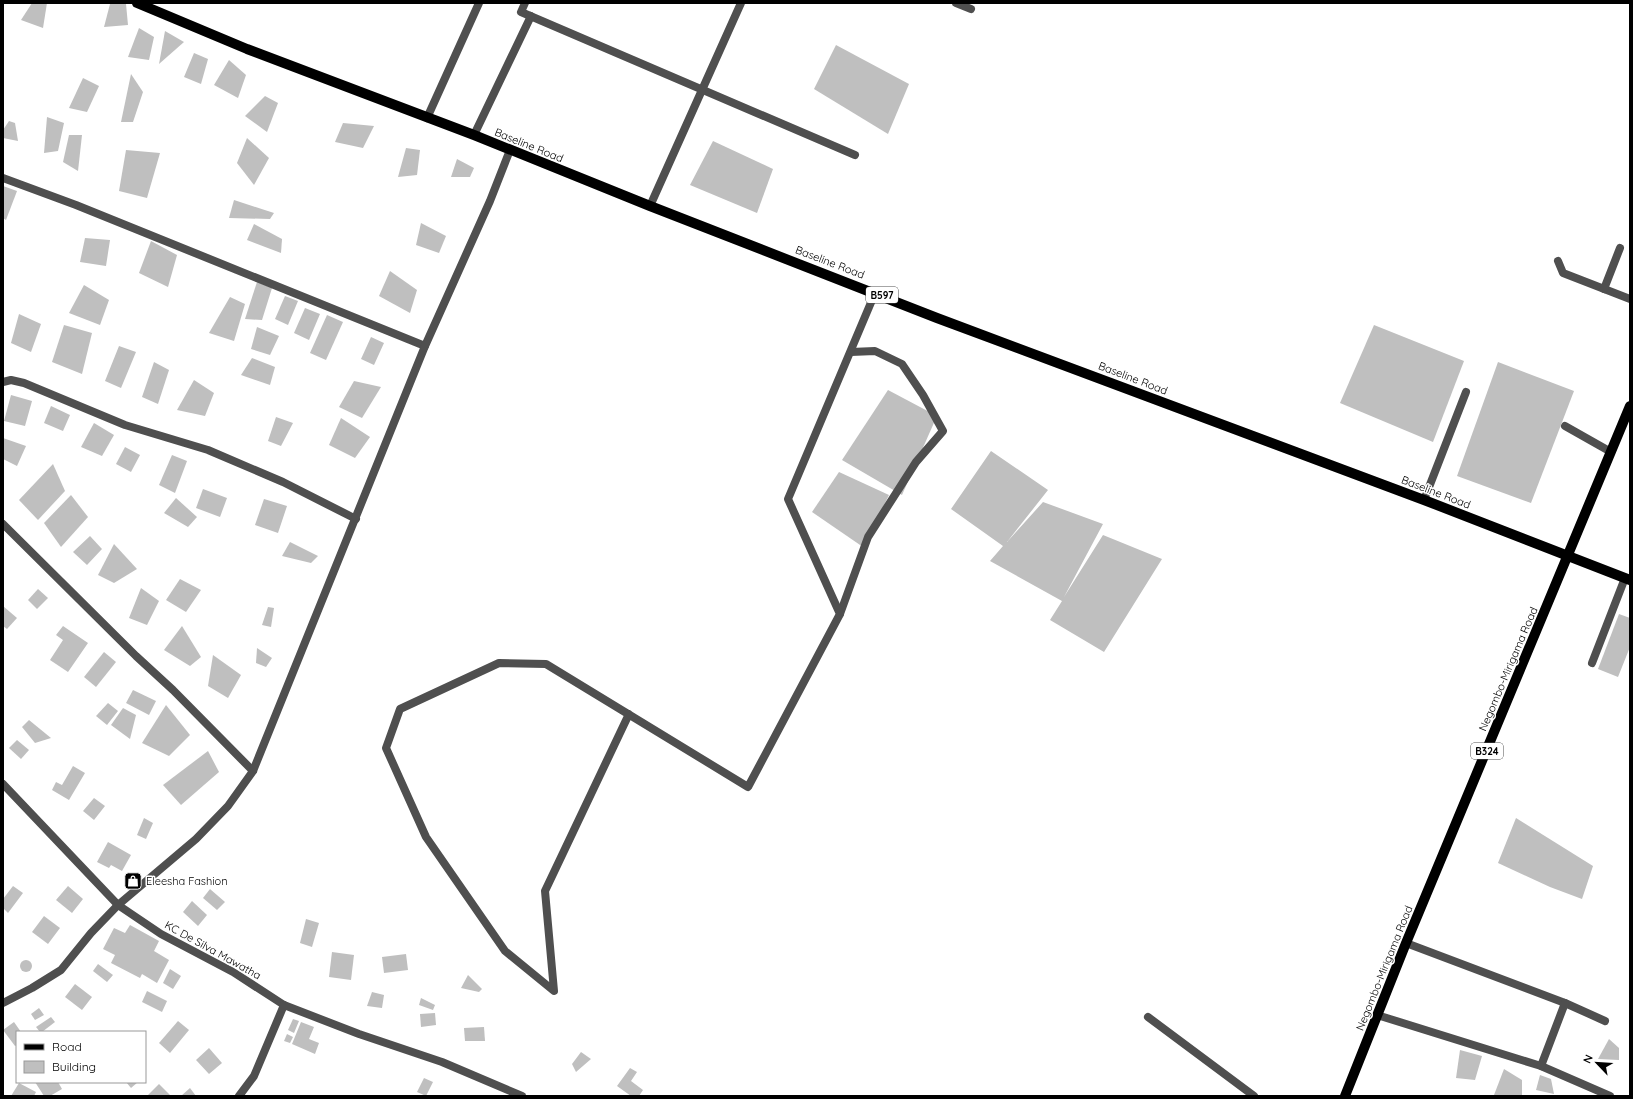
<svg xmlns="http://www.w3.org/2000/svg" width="1633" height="1099" viewBox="0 0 1633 1099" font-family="Quicksand,sans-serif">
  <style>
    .building { fill: #bfbfbf }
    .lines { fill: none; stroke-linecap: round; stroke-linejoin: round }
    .lane { stroke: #4f4f4f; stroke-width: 8 }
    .street { stroke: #4f4f4f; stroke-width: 8 }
    .primary { stroke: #000; stroke-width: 10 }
    .labels { text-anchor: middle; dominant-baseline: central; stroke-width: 3; stroke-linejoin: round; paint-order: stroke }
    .shield { fill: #fff; stroke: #4c4c4c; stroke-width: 1 }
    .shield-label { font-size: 10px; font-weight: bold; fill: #000 }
    .street-label { font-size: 11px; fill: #000; stroke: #fff }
    .poi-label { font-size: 11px; fill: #000; stroke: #fff; text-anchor: start }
  </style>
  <rect width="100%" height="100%" fill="#fff"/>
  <!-- building -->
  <g class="building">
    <polygon points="32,3 47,3 43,28 21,20"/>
    <polygon points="110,4 126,4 128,25 104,27"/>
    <polygon points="139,28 154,37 149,60 128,57"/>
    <polygon points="165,31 184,42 159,64"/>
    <polygon points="836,45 909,84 888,134 814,89"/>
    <polygon points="194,53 208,59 201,84 184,77"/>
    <polygon points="229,60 246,75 238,98 214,85"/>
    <polygon points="131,74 143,92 133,122 121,122"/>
    <polygon points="83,78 99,86 87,112 69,108"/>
    <polygon points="265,96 278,103 267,132 245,116"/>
    <polygon points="47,117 64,123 58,151 44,153"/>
    <polygon points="9,121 15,123 18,141 3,138 3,130"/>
    <polygon points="343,123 374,126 363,148 335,142"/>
    <polygon points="69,135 82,135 78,171 63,162"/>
    <polygon points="247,138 269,158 254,185 237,163"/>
    <polygon points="713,141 773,169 757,213 690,185"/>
    <polygon points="406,148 420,150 417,175 398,177"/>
    <polygon points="126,150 160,153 147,198 119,191"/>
    <polygon points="457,159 474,168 470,177 451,177"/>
    <polygon points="3,186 17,191 6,220 3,218"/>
    <polygon points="234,200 274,213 270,219 229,218"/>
    <polygon points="421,223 446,236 439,253 416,245"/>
    <polygon points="254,224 282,239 281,253 247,240"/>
    <polygon points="85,238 110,240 106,266 80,262"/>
    <polygon points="151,241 177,255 168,287 139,273"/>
    <polygon points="390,271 417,290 410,313 379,296"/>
    <polygon points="257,282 272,288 262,320 245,319"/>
    <polygon points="84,285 109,300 100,325 69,313"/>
    <polygon points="285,296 298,301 288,325 275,319"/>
    <polygon points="230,297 245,304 234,341 209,333"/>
    <polygon points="305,308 320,314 309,340 294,333"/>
    <polygon points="19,314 41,324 31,352 11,343"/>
    <polygon points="327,315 343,322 326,360 310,353"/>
    <polygon points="64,325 92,333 82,374 52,362"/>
    <polygon points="1374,325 1464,361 1433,442 1340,403"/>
    <polygon points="257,327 279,336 270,355 251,349"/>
    <polygon points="371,337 384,343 374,365 361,359"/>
    <polygon points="119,346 136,352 121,388 105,381"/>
    <polygon points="252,358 275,367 270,385 241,375"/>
    <polygon points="154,362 169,370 158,404 142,397"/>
    <polygon points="1498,362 1574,391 1531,503 1457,476"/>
    <polygon points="194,380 214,393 205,416 177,410"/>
    <polygon points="354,381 381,387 362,418 339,407"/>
    <polygon points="888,390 937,416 902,495 842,460"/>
    <polygon points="11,395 32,401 25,426 4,421"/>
    <polygon points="51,406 70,415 63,431 44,423"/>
    <polygon points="276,417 293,423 281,446 268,441"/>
    <polygon points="341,418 370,437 355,458 329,445"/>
    <polygon points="94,423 114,435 102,456 81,447"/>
    <polygon points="3,438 26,446 17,466 3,459"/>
    <polygon points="125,447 140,455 131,472 116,464"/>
    <polygon points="991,451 1048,490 1007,542 1043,502 1103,524 1064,597 1103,535 1162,559 1104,652 1050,620 1062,601 990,561 1003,546 951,509"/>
    <polygon points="172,455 187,461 175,493 159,485"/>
    <polygon points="53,464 65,491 38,520 19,500"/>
    <polygon points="839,472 889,495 863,547 812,512"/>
    <polygon points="203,489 227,498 220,517 196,508"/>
    <polygon points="71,495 88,517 61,547 44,523"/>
    <polygon points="176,498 197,517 188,527 164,513"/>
    <polygon points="264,499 287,506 278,533 255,525"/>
    <polygon points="90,536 102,549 87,565 73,552"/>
    <polygon points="290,542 318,556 311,563 282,556"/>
    <polygon points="114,544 137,569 114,583 98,575"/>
    <polygon points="180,579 201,590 186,612 166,600"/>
    <polygon points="141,588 159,601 147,625 129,618"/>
    <polygon points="38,589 48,598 37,609 28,600"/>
    <polygon points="3,606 17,618 7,629 3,626"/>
    <polygon points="268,607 274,608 271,627 262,625"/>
    <polygon points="1619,614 1630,618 1630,647 1618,677 1598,669"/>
    <polygon points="63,626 88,643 68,672 50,660 63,640 56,635"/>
    <polygon points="182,626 201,657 190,666 164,650"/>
    <polygon points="257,648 272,658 266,667 256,663"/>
    <polygon points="104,652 116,662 96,687 84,677"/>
    <polygon points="213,655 241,675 228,698 208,686"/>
    <polygon points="133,690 156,701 149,715 126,703"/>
    <polygon points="108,703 118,711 107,725 96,716"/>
    <polygon points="166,705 190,735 169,756 142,743"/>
    <polygon points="123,708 136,715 130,739 111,725"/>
    <polygon points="29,720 51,738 35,743 22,727"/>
    <polygon points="17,740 29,750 21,759 9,748"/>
    <polygon points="208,751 219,772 181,805 163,785"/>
    <polygon points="73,766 85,773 69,800 52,790 56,782 62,785"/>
    <polygon points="94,798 105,806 94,820 83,811"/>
    <polygon points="144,818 153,823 146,839 137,835"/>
    <polygon points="1516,818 1593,866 1582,899 1550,887 1498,863"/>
    <polygon points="108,842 131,855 122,871 111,865 109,868 97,862"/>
    <polygon points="13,886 23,893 8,913 3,908 3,899"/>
    <polygon points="68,886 83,899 72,913 56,900"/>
    <polygon points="210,889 225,902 217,910 203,898"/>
    <polygon points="192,901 207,915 198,926 183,912"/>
    <polygon points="44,916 60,928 48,944 32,932"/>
    <polygon points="306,919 319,923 312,947 300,943"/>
    <polygon points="130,925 159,941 154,951 169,960 157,983 142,974 140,978 111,963 115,955 103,949 114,928 125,933"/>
    <polygon points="332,952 354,955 351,980 329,977"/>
    <polygon points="406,954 408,970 384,973 382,957"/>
    <circle cx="26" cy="966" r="6"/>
    <polygon points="98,964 113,975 107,982 93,971"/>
    <polygon points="170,969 181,976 173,989 163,983"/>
    <polygon points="468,975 482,989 479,992 461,988"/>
    <polygon points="75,984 92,997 82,1010 65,997"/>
    <polygon points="147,991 167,1001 162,1012 142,1002"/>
    <polygon points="372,992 384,995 382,1008 367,1006"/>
    <polygon points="421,998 435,1005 433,1010 419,1005"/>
    <polygon points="39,1008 44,1015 35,1020 31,1014"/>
    <polygon points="435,1013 436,1025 421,1027 420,1014"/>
    <polygon points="51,1017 55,1022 42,1032 40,1032 36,1027"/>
    <polygon points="293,1019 299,1021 294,1033 288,1030"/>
    <polygon points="178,1021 189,1030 170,1053 159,1043"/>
    <polygon points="14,1022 21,1032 17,1032 17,1045 15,1046 3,1030"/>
    <polygon points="301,1022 314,1027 309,1039 319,1043 315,1054 292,1044"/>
    <polygon points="484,1027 485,1041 465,1041 464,1028"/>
    <polygon points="287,1034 293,1037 290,1043 284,1041"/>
    <polygon points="1609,1039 1619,1048 1619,1060 1598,1059"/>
    <polygon points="209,1048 222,1063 209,1074 196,1060"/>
    <polygon points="1460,1050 1482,1056 1475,1080 1456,1078"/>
    <polygon points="581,1052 591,1059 576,1072 572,1064"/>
    <polygon points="630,1068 637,1072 631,1081 643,1090 639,1096 631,1096 617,1086"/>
    <polygon points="1504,1069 1522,1080 1522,1096 1494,1095"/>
    <polygon points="1540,1075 1551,1079 1554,1094 1536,1090"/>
    <polygon points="424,1078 433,1082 426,1096 417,1092"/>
    <polygon points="35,1082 58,1082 62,1089 50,1096 44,1096"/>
    <polygon points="126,1082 138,1082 131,1088"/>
    <polygon points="19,1083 36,1092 34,1096 11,1096"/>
    <polygon points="159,1084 171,1096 147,1096"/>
    <polygon points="190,1088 196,1096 181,1096"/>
  </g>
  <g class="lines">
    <!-- lane -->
    <g class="lane">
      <polyline points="1558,261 1563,273 1630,299"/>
      <polyline points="1604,289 1620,248"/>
      <polyline points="1565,426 1611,452"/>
      <polyline points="1424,500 1466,392"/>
      <polyline points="1592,663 1625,578"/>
      <polyline points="1148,1017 1254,1096"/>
    </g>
    <!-- street -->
    <g class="street">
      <polyline points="525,3 521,12 855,155"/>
      <polyline points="956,3 971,9"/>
      <polyline points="427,118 479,3"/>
      <polyline points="474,135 531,16"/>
      <polyline points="3,178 76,205 425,346"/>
      <polyline points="650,206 741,3"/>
      <polyline points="3,382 11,380 24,383 125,425 208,450 283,482 356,519"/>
      <polyline points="3,524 136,656 173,690 253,771"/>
      <polyline points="840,614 868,537 916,462 943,431 923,395 902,364 875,351 851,352"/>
      <polyline points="629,714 545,891 554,991 505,951 426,837 386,748 400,709 499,663 546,664 748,787 840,614 788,499 875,293"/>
      <polyline points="3,784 118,905 161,934 233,972 284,1005 359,1034 442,1062 522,1096"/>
      <polyline points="1406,943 1565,1003 1605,1021"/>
      <polyline points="3,1003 32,988 61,970 91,933 118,905 196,839 228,806 253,771 425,346 490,201 510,150"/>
      <polyline points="1377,1015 1541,1066 1610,1096"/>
      <polyline points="1541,1066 1565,1003"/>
      <polyline points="239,1096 254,1076 284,1005"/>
    </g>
    <!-- primary -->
    <g class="primary">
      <polyline points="137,3 247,49 474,135 650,206 937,318 1424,500 1630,580"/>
      <polyline points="1345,1096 1406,943 1630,406"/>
    </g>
  </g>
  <!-- icons -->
  <defs>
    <symbol id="shop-square" viewBox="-11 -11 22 22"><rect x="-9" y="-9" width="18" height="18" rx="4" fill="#000" stroke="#fff"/><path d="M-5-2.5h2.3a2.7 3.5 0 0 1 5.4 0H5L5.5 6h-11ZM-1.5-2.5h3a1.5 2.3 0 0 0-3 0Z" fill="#fff"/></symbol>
  </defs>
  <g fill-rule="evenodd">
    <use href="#shop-square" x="123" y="871" width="20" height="20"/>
  </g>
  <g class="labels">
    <!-- shield labels -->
    <g class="shield">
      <rect x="866" y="287" width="32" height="16" rx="3"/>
      <rect x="1471" y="743" width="32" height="16" rx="3"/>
    </g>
    <g class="shield-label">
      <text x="882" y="295">B597</text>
      <text x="1487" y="751">B324</text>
    </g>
    <!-- street labels -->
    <g class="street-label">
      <text transform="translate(529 145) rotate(22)">Baseline Road</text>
      <text transform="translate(830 262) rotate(21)">Baseline Road</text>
      <text transform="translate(1133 378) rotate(21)">Baseline Road</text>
      <text transform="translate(1436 492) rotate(21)">Baseline Road</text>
      <text transform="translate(1508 669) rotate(-67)">Negombo-Mirigama Road</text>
      <text transform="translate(213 950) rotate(29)">KC De Silva Mawatha</text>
      <text transform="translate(1384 968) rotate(-68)">Negombo-Mirigama Road</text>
    </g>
    <!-- poi labels -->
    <g class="poi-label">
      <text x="146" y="881">Eleesha Fashion</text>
    </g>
  </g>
  <!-- border -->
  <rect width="1633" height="1099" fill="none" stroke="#000000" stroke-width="8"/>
  <!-- legend -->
  <rect x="16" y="1031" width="130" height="52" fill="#ffffff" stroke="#999999"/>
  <rect x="24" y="1044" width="20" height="6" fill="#000000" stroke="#999999"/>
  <text x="52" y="1051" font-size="12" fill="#000000">Road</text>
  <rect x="24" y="1061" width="20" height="12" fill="#bfbfbf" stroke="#999999"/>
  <text x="52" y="1071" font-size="12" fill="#000000">Building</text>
  <!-- north arrow -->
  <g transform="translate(1597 1063) rotate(295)" stroke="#ffffff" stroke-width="3" paint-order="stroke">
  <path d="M0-3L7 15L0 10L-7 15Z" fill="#000000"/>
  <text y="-6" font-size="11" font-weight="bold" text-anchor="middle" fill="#000000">N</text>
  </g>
</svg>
